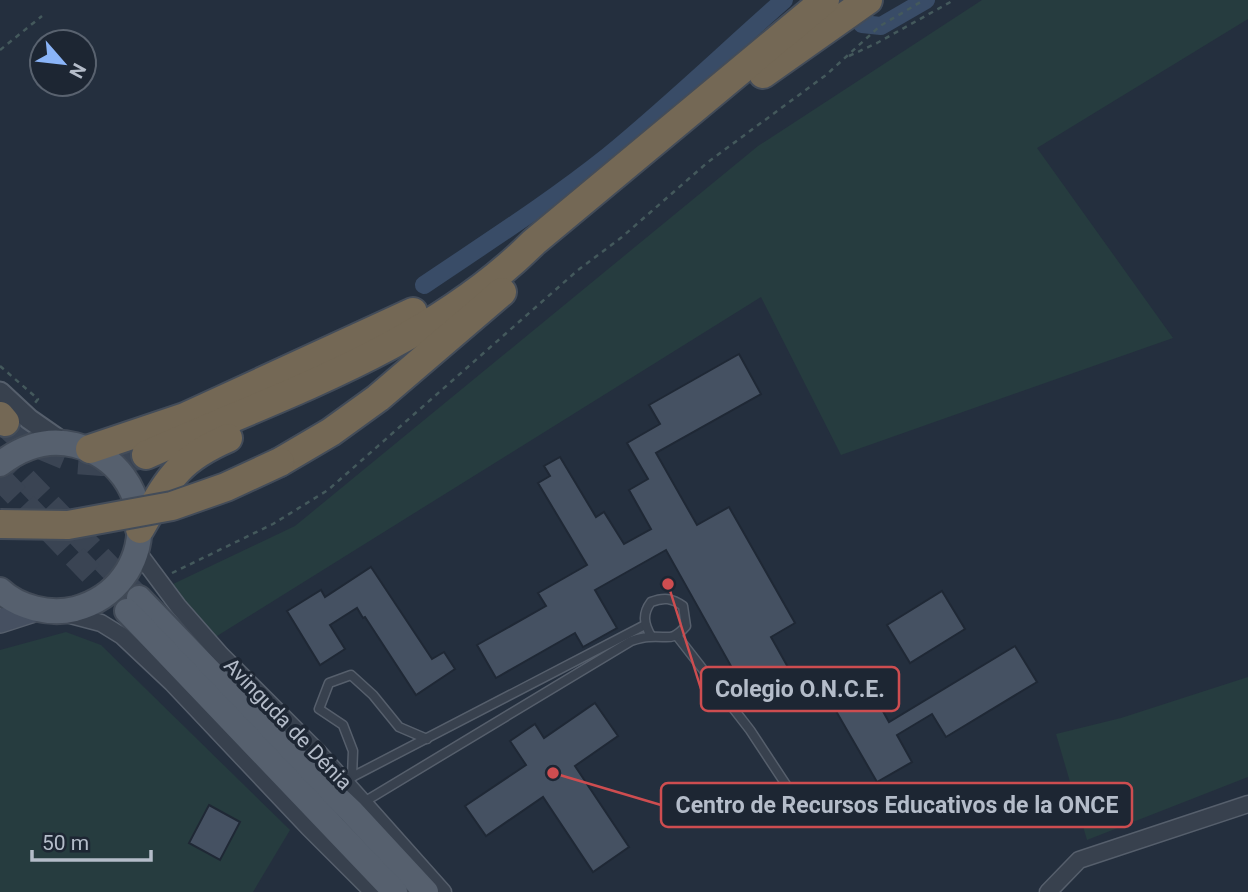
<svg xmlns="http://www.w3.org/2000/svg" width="1248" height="892" viewBox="0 0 1248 892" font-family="Roboto,sans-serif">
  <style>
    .green { fill: #263c3f }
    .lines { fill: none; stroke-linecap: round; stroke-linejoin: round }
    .canal { stroke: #394c67; stroke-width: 18 }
    .building { fill: #455162; stroke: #1f2835; stroke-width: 2 }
    .primary-tunnel { stroke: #3a4453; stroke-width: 24; stroke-dasharray: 24 12; stroke-linecap: butt }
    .motorway-tunnel { stroke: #3a4453; stroke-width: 28; stroke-dasharray: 28 14; stroke-linecap: butt }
    .service-casing { stroke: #565f6c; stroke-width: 11 }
    .minor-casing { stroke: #565f6c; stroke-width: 19 }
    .tertiary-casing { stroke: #565f6c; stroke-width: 23 }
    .secondary-casing { stroke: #565f6c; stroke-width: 26 }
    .primary-casing { stroke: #414a57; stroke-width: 28 }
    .motorway-casing { stroke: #434c59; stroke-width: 32 }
    .path { stroke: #44595c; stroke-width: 2.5; stroke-dasharray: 5 5; stroke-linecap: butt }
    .service { stroke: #38414e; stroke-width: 8 }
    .minor { stroke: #38414e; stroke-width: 16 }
    .tertiary { stroke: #38414e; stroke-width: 19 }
    .secondary { stroke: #465061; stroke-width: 23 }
    .primary { stroke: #56606e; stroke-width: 24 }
    .motorway { stroke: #746855; stroke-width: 28 }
    .motorway-bridge-casing { stroke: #434c59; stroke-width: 32; stroke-linecap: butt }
    .motorway-bridge { stroke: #746855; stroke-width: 28 }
    .labels { text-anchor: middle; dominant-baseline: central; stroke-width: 7; stroke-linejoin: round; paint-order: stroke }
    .street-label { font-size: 21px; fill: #b4bcc9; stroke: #1d2633 }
    .leader { fill: none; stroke: #ce4d50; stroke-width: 2.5 }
    .callout-dot { fill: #ce4d50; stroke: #1d2633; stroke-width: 2.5 }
    .callout { fill: #1d2633; stroke: #ce4d50; stroke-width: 2.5 }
    .callout-label { font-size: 23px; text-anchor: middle; font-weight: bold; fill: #b4bcc9 }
  </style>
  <rect width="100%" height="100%" fill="#242f3e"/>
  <!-- green -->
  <g class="green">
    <polygon points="982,0 1248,0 1248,19 1037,148 1173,338 841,455 761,297 209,641 173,584 295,526 758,146"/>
    <polygon points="66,632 101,645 290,830 253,892 0,892 0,650"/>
    <polygon points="1248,677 1248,777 1087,840 1056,734 1121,718"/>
  </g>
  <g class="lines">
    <!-- canal -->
    <g class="canal">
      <polyline points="862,24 881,26 926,0"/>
      <path d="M424 285C486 243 549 203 608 156 669 106 725 52 784 0"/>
    </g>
  </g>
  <!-- building -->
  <g class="building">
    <polygon points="739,354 761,394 656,453 697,525 729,507 795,623 771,637 798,685 755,709 666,550 595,590 617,628 583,647 575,633 496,678 477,645 546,606 538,593 587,565 538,483 550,476 544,466 560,457 596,517 604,512 624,544 651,529 629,490 648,479 627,443 660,424 649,405"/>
    <polygon points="371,567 432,659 444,652 455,669 416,695 365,617 363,618 357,608 330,625 345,649 320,665 287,611 321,590 325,597"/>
    <polygon points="942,591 965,629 910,663 887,625"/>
    <polygon points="1015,646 1037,682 946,737 932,714 897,735 912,762 877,782 825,692 861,672 889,722"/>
    <polygon points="595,703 618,736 575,766 629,847 593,872 543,797 486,836 465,806 526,765 510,741 535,724 544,738"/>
    <polygon points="209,805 240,822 220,860 189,843"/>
  </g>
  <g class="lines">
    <!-- primary-tunnel -->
    <g class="primary-tunnel">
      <polyline points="0,453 139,598"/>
      <polyline points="0,478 123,607"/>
    </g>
    <!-- motorway-tunnel -->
    <polyline class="motorway-tunnel" points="5,422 21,437 76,460 102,462 146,455"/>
    <defs>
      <g id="service">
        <polyline points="677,636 750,730 804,812 841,821"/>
        <polyline points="342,777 352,777 645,625"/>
        <polyline points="352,777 353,751 343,725 319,709 329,683 351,675 373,695 399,727 427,739"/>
        <path d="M364 802 631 641C637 639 643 637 649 637 668 635 671 643 686 626L683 606C672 598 664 597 651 602 642 614 644 624 651 636"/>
      </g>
      <g id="minor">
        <polyline points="137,551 178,606 221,655 319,753 443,892"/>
        <polyline points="63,613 101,623 122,636 172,683 308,827 373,892"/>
        <polyline points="1048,892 1079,860 1248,804"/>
      </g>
      <polyline id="tertiary" points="0,392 29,419 62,442"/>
      <polyline id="secondary" points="0,621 37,609"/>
      <g id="primary">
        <path d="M0 464C22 447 47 438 75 445 161 467 161 586 75 609 50 615 19 608 0 590"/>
        <polyline points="139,598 271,735 351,811 426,892"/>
        <polyline points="127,611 395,892"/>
      </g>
      <g id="motorway">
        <polyline points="763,74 868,0"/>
        <polyline points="0,416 5,422"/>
        <polyline points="90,449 185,417 413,312"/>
        <path d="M146 455C280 395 428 348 534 242L825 0"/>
        <polyline points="280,462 331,432 378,398 502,292"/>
        <path d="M140 529C168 481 175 461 228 438"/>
      </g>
    </defs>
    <!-- service casing -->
    <use href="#service" class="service-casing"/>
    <!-- minor casing -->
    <use href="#minor" class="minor-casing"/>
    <!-- tertiary casing -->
    <use href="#tertiary" class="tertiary-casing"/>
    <!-- secondary casing -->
    <use href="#secondary" class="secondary-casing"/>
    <!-- primary casing -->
    <use href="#primary" class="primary-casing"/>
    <!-- motorway casing -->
    <use href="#motorway" class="motorway-casing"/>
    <!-- path -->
    <g class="path">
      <polyline points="0,50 42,16"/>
      <polyline points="849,56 877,43 954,0"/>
      <polyline points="0,366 38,399 35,403"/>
      <polyline points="172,573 273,524 328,490 578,270 622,237 708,162 826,75 880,26 924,0"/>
    </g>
    <!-- service -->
    <use href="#service" class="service"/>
    <!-- minor -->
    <use href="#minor" class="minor"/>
    <!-- tertiary -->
    <use href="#tertiary" class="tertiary"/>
    <!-- secondary -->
    <use href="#secondary" class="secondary"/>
    <!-- primary -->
    <use href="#primary" class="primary"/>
    <!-- motorway -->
    <use href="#motorway" class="motorway"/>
    <defs>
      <polyline id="motorway-bridge" points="0,524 68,525 172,506 226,487 280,462"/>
    </defs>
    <!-- motorway-bridge casing -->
    <use href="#motorway-bridge" class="motorway-bridge-casing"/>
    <!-- motorway-bridge -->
    <use href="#motorway-bridge" class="motorway-bridge"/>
  </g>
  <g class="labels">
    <!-- street labels -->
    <g class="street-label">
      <text transform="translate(288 724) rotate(46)">Avinguda de Dénia</text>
    </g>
  </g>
  <!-- callouts -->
  <path class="leader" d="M668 584L701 689M553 773L661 805"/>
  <g class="callout-dot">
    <circle cx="668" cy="584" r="7"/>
    <circle cx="553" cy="773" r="7"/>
  </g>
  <g class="callout">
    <rect x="701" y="667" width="198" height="44" rx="7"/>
    <rect x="661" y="783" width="471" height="44" rx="7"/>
  </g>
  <g class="callout-label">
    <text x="800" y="697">Colegio O.N.C.E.</text>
    <text x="897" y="813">Centro de Recursos Educativos de la ONCE</text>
  </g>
  <!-- north arrow -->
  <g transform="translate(63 63) rotate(118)"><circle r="33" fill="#1d2633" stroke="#59626f" stroke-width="2"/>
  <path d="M0-5L12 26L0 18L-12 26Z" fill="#8ab4f8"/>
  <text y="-10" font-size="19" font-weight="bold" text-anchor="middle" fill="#b4bcc9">N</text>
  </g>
  <!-- scale -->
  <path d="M32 850v10h119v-10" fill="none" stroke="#b4bcc9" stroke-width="3.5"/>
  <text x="42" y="850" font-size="21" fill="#b4bcc9" stroke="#1d2633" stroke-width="5" paint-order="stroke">50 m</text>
</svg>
